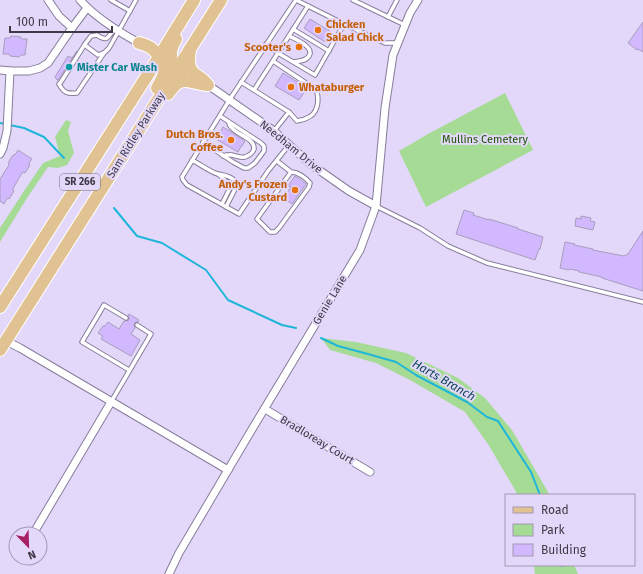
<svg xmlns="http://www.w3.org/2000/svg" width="643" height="574" viewBox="0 0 643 574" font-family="'Fira Sans',sans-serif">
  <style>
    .green { fill: #a5db95 }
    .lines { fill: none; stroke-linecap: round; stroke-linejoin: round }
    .stream { stroke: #1fb6d9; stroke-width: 2 }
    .building { fill: #d2b9ff; stroke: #a89dbc }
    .lane-casing { stroke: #877d9b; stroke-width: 5.5 }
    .street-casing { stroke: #877d9b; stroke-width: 9 }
    .primary-casing { stroke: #fff; stroke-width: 14 }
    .lane { stroke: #fff; stroke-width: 3.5 }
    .street { stroke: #fff; stroke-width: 7 }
    .primary { stroke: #e1c292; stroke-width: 12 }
    .food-dot { fill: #e8710a; stroke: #e4d8fa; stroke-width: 1.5 }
    .culture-dot { fill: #0f9aa8; stroke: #e4d8fa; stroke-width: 1.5 }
    .labels { text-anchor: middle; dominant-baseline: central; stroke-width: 4; stroke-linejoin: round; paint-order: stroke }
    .shield { fill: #e4d8fa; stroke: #6f697c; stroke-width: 1 }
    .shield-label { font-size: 10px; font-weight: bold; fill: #3d3946 }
    .food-label { font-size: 11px; font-weight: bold; fill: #c56008; stroke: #e4d8fa; text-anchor: end }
    .culture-label { font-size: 11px; font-weight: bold; fill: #0d838f; stroke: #e4d8fa; text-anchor: start }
    .street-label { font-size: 11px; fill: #3d3946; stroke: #e4d8fa }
    .park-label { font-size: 11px; fill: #1b5300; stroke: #e4d8fa }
    .water-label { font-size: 12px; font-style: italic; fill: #0d4857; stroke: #e4d8fa }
  </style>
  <rect width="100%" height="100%" fill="#e4d8fa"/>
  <!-- green -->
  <g class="green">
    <polygon points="505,93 533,150 426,207 399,151 428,134"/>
    <polygon points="66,120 71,122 68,131 74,153 67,165 58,168 48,167 27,198 0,242 0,228 24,191 43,163 60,156 55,137"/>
    <polygon points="321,338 356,342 406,353 458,378 485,398 512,430 548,492 549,495 517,495 515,490 488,444 465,412 410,380 376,363 330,350"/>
    <polygon points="534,565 574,565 578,574 535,574"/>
  </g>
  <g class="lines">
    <!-- stream -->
    <g class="stream">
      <polyline points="0,123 24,128 44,137 64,158"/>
      <polyline points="114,208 137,236 162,243 206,270 228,300 282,325 296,328"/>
      <polyline points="321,338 338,346 368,354 396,362 416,375 467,402 487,417 498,421 531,472 540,495"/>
      <polyline points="562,565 562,566"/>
    </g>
  </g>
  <!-- building -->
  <g class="building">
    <polygon points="310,19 331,32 325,42 304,28"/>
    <polygon points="643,22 643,52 638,49 637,50 628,43"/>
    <polygon points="11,36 21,37 21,38 22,39 27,39 25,55 21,55 19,57 10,56 10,55 8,54 3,54 5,38 10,38"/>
    <polygon points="77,51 58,80 57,80 55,77 68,56 72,58"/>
    <polygon points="283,73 307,88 299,100 275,86"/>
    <polygon points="223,127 245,141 242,146 241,146 238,152 216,139"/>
    <polygon points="18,150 32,159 29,163 29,165 30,165 25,173 24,172 22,173 15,185 13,189 13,191 14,191 9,199 8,198 6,200 4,204 0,201 0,179 9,165 9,164 8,163 13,155 15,155"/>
    <polygon points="295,176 306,184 292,204 283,198 291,187 288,186"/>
    <polygon points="464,210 474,213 473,215 489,220 489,219 518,228 518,229 543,237 540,249 539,249 535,260 456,234"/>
    <polygon points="581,216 591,218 590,221 595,222 593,230 575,226 576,218 581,219"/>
    <polygon points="643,231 643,291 602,278 602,277 579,272 579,271 570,269 569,270 560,268 565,242 575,244 574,245 593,249 593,250 624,256 628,254"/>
    <polygon points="129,314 139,320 138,322 136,322 134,324 135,328 131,334 140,340 131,356 101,339 103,336 98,333 103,326 105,326 108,322 119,329 124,321 126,321 129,320 129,318 128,315"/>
  </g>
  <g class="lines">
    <defs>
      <g id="lane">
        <polyline points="111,0 130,11"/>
        <polyline points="353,0 405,25"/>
        <polyline points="308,6 278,53 315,75 344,24"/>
        <polyline points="388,17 397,0"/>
        <path d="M114 29C108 38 107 42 97 35L91 36 85 44 61 82 59 84C64 93 67 94 77 93L104 53 109 48 113 41 136 0"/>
        <polyline points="293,29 329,51"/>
        <path d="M289 36C295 39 315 47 309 56 306 61 300 61 294 62"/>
        <polyline points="85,44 86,46 98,55 103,53"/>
        <path d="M241 82 289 112 297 121C301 120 304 120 307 118 318 114 319 101 317 92L309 85 273 61"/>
        <polyline points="254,90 278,53 266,44"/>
        <polyline points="274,131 289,112"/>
        <polyline points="203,142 233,162 244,168 248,168 255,163 264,151 264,146 261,143 220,116"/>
        <polyline points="289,145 268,171 239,214 187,185 183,180 182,177 230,99 296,0 344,24 385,43 398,43"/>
        <path d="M223 156C226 155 229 154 232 155 237 156 240 158 245 157 248 156 253 153 254 149 255 138 237 135 232 128 231 128 229 124 229 123"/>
        <path d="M192 160C198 163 212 173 218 174 223 175 231 176 235 181 237 183 236 185 236 187L226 207"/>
        <path d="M277 161 291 172 257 219 270 232H275L279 228 309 187 310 183C306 178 298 172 291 172"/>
        <path d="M218 174C223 178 228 182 230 188L222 204"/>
        <polyline points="376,206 420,228 448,246 487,263 643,302"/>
        <polyline points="126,318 104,305 82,342 129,370"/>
        <polyline points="111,402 151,334 137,325"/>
      </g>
      <g id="street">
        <path d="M80 0C96 18 117 31 139 43"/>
        <polyline points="72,28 87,8"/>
        <polyline points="0,70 10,71"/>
        <polyline points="208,85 274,131 309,163 349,191 376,206"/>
        <polyline points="0,154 3,148 7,131 10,71 29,71 40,68 48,63 72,28 59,16 48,0"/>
        <polyline points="4,340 20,348 228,470"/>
        <polyline points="265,409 370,472"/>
        <polyline points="33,534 111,402"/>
        <polyline points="169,574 179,553 251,431 360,250 376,206 385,108 393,55 410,13 418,0"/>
      </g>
      <g id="primary">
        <path d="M176 39C168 52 169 62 181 74"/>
        <path d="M139 43C150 46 153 48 160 58 168 70 164 76 157 88"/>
        <path d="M190 49C189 59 187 68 195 74 199 77 203 79 206 83"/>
        <path d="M168 94C182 72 189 84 208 85"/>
        <polyline points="0,307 159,57 194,0"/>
        <polyline points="0,350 221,0"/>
      </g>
    </defs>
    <!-- lane casing -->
    <use href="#lane" class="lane-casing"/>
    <!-- street casing -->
    <use href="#street" class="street-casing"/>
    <!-- primary casing -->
    <use href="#primary" class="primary-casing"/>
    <!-- lane -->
    <use href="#lane" class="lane"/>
    <!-- street -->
    <use href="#street" class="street"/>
    <!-- primary -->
    <use href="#primary" class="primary"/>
  </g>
  <!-- markers -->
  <g class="food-dot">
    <circle cx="318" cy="30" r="4"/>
    <circle cx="299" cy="47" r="4"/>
    <circle cx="291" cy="87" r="4"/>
    <circle cx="231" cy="140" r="4"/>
    <circle cx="295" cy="190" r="4"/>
  </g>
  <circle class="culture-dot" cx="69" cy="67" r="4"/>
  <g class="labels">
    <!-- shield labels -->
    <rect class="shield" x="60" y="174" width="40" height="16" rx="3"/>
    <g class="shield-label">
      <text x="80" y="182">SR 266</text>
    </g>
    <!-- food labels -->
    <g class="food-label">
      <text x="326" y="24" text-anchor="start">Chicken<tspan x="326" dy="13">Salad Chick</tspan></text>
      <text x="291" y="47">Scooter's</text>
      <text x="299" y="87" text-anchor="start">Whataburger</text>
      <text x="223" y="134">Dutch Bros.<tspan x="223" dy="13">Coffee</tspan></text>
      <text x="287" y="184">Andy's Frozen<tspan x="287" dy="13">Custard</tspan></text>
    </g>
    <!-- culture labels -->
    <g class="culture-label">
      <text x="77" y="67">Mister Car Wash</text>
    </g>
    <!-- street labels -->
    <g class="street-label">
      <text transform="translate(136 135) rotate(-58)">Sam Ridley Parkway</text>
      <text transform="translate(291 147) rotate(39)">Needham Drive</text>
      <text transform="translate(330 300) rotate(-59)">Genie Lane</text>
      <text transform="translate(317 440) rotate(31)">Bradloreay Court</text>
    </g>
    <!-- park labels -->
    <g class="park-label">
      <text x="485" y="139">Mullins Cemetery</text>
    </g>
    <!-- water labels -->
    <g class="water-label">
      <text transform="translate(444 380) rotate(30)">Harts Branch</text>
    </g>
  </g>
  <!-- legend -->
  <rect x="505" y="494" width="130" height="72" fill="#e4d8fa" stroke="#a198b2"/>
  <rect x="513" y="507" width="20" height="6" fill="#e1c292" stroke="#a198b2"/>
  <text x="541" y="514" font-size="12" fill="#3d3946">Road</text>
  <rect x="513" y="524" width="20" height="12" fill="#a5db95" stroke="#a198b2"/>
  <text x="541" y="534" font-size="12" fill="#3d3946">Park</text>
  <rect x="513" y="544" width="20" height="12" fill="#d2b9ff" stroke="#a198b2"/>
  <text x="541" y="554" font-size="12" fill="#3d3946">Building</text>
  <!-- north arrow -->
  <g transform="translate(28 546) rotate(157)"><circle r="19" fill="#e4d8fa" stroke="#a198b2"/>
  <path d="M0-3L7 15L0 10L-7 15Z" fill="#a71e65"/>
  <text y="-6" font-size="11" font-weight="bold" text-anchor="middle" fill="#3d3946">N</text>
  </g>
  <!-- scale -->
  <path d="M10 26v6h102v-6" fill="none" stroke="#3d3946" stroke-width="2"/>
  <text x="16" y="26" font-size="12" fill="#3d3946" stroke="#e4d8fa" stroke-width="3" paint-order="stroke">100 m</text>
</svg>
